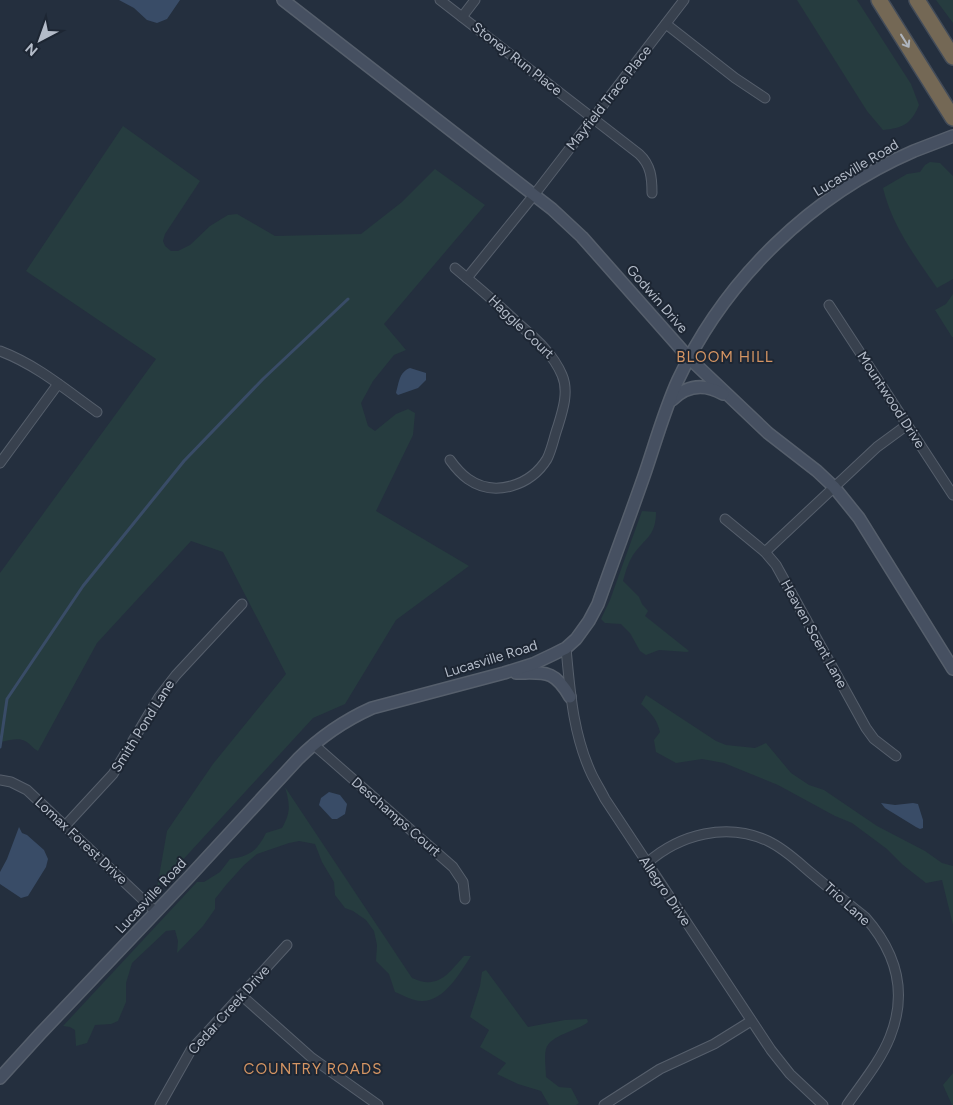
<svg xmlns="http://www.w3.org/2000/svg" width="953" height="1105" viewBox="0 0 953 1105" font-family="Figtree,sans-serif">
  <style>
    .green { fill: #263c3f }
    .water { fill: #394c67 }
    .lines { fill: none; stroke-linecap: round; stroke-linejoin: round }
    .stream { stroke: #394c67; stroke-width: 3 }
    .street-casing { stroke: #565f6c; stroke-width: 11 }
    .secondary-casing { stroke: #565f6c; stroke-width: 14 }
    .highway-casing { stroke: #434c59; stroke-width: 18 }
    .street { stroke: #38414e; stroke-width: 9 }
    .secondary { stroke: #465061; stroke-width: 11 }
    .highway { stroke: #746855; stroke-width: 15 }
    .oneway { stroke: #aeb4bd }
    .labels { text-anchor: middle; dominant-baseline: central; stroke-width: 4; stroke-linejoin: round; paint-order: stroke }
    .street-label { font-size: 14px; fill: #b4bcc9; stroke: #1d2633 }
    .neighbourhood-label { font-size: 15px; letter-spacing: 1px; fill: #d59563; stroke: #1d2633 }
  </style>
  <rect width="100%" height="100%" fill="#242f3e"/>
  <!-- green -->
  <g class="green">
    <path d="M797 0H857L911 84 919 105C911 124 903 128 883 130L867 111Z"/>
    <polygon points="936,0 953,0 953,23"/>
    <path d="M123 126 200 181 165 234 163 241 165 246 171 251H178L190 245 210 226 228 215 237 214 275 236 361 234 402 202 435 169 485 205 384 324 406 350 394 355 373 381 361 403 368 426 375 431 396 414 408 409 415 413 413 435 376 511 469 566 396 620 345 704 313 718 157 888 167 831 213 764 286 674 223 552 191 541 97 643 38 751C33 749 31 744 25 741 18 737 8 741 0 742V573L156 359 26 271Z"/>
    <path d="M930 162 940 163 953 176V279L937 288C915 256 892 226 883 188L907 174 920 172 925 165Z"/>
    <polygon points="953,294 953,337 952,337 935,310 946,304"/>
    <path d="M642 511 656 512C656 536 645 538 633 555 628 563 625 573 623 581L639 597 642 604 648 611 645 616 689 651 687 652 659 650 646 655 640 651 630 633 621 624 605 623 601 619 610 600Z"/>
    <path d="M646 695 716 741 726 745 755 748 766 743 791 773 809 785 824 790 877 826 925 851 942 863 953 866V925L942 880 926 883 903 865 887 849 852 823 835 816 778 785 724 763 702 759 676 763 656 752 654 740 660 732C657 719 651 713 641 704Z"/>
    <path d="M285 787 412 978C438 990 448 974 464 956H471C460 973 444 1002 421 1001 413 1001 403 995 395 992L389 974 376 961 377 945 374 931 366 920 353 911 345 908 335 895 334 882 322 862 315 844 299 841 289 843 257 854 244 865 226 885 215 899V909L203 926 177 953 178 941 175 930 166 931 132 963 126 983V1002L118 1021 111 1024 95 1025 87 1043 76 1046 75 1030 70 1027 63 1026 197 882H204L220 872 230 859C250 856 257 851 266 833L282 828C291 812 290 805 285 787Z"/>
    <path d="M486 970 528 1027 565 1020 587 1019 588 1022C577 1031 550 1035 546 1049 544 1057 546 1069 546 1077L559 1087 571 1088 579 1103 576 1105H549L541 1091 518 1084 497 1074 506 1063 480 1047 489 1030 470 1017 480 986 482 972Z"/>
    <polygon points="953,1073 953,1105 952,1105 943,1085"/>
  </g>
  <!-- water -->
  <g class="water">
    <polygon points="119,0 180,0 167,19 157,23 147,20 134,8"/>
    <path d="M410 368 426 373V380L418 388 398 395 396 393C399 383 399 372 410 368Z"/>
    <polygon points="329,792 340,795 347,804 345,814 337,819 332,819 319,805 321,798"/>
    <polygon points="881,803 895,805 913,803 918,804 923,820 923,828 920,829 916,827 885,808"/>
    <polygon points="19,827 22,833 27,835 44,850 48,859 46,867 28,896 21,898 0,884 0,872 7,859"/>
  </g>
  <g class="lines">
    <!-- stream -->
    <polyline class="stream" points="0,747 7,699 83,586 184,461 263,379 348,299"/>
    <defs>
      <g id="street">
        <path d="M440 0 639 154C651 165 652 178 652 193"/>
        <polyline points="462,17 475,0"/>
        <polyline points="666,24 735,78 765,98"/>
        <polyline points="467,278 534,195 684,0"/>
        <polyline points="829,305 953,495"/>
        <path d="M0 351C37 365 66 390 97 412"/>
        <path d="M450 460C455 467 461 474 468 479 495 498 531 485 547 459 552 449 554 437 558 426 563 410 569 391 562 375 553 354 537 340 521 326 500 306 478 287 455 268"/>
        <polyline points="0,463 58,384"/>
        <polyline points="725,519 765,552 776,565 866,728 874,739 896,756"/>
        <polyline points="765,552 877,447 907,425"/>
        <path d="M566 648C570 691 573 735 592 775 596 783 601 791 605 799L771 1050 790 1074 823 1105"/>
        <polyline points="313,744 453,867 463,882 465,899"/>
        <polyline points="0,780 11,782 27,790 156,912"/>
        <polyline points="65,826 113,774 159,697 176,675 242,604"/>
        <path d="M647 863C680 834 727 822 768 841 785 849 798 862 811 873 829 888 847 903 865 917 896 952 908 992 890 1037 880 1062 862 1083 847 1105"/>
        <polyline points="241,995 312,1058 378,1105"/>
        <polyline points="160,1105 191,1050 287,945"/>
        <polyline points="604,1105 660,1069 714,1044 751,1021"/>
      </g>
      <g id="secondary">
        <polyline points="283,0 552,209 582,237 689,358 768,433 817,471 834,487 859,518 953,669"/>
        <path d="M672 400C687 385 704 383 723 394"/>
        <path d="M516 673C545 673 554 669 570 697"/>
        <path d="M0 1078 40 1034 190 876 298 759C320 737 343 721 372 708L504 673 533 664 554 654 566 648 576 639 589 621 598 604C613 561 629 519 644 476 655 444 664 411 678 380 725 279 812 195 914 151 927 146 940 141 953 136"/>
      </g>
      <g id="highway">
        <polyline points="879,0 953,118"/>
        <polyline points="917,0 953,57"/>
      </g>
    </defs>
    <!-- street casing -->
    <use href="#street" class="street-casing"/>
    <!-- secondary casing -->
    <use href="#secondary" class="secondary-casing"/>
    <!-- highway casing -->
    <use href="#highway" class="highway-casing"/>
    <!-- street -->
    <use href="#street" class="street"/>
    <!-- secondary -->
    <use href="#secondary" class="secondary"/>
    <!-- highway -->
    <use href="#highway" class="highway"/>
  </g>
  <!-- one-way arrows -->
  <defs><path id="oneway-shaft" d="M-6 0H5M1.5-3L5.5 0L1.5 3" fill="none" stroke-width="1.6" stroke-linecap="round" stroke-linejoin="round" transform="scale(1.25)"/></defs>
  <use class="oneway" href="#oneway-shaft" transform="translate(905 41) rotate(58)"/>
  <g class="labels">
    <!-- street labels -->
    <g class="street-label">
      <text transform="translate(517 59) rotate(38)">Stoney Run Place</text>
      <text transform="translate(609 98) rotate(-52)">Mayfield Trace Place</text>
      <text transform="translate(856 168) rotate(-31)">Lucasville Road</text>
      <text transform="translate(657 299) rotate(49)">Godwin Drive</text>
      <text transform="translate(521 327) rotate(44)">Haggle Court</text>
      <text transform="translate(891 400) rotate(57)">Mountwood Drive</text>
      <text transform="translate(814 634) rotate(61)">Heaven Scent Lane</text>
      <text transform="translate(491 659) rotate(-17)">Lucasville Road</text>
      <text transform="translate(143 726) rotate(-58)">Smith Pond Lane</text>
      <text transform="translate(396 817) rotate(41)">Deschamps Court</text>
      <text transform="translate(81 841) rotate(43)">Lomax Forest Drive</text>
      <text transform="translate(665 891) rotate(56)">Allegro Drive</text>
      <text transform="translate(151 896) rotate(-47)">Lucasville Road</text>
      <text transform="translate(847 904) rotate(42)">Trio Lane</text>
      <text transform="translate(229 1010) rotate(-48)">Cedar Creek Drive</text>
    </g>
    <!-- neighbourhood labels -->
    <g class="neighbourhood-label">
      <text x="725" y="357">BLOOM HILL</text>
      <text x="313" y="1069">COUNTRY ROADS</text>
    </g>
  </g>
  <!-- north arrow -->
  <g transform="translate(40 40) rotate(221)" stroke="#1d2633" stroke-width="4" paint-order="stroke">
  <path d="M0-4L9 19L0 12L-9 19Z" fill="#b4bcc9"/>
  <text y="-8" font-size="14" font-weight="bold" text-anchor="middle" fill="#b4bcc9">N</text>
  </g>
</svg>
